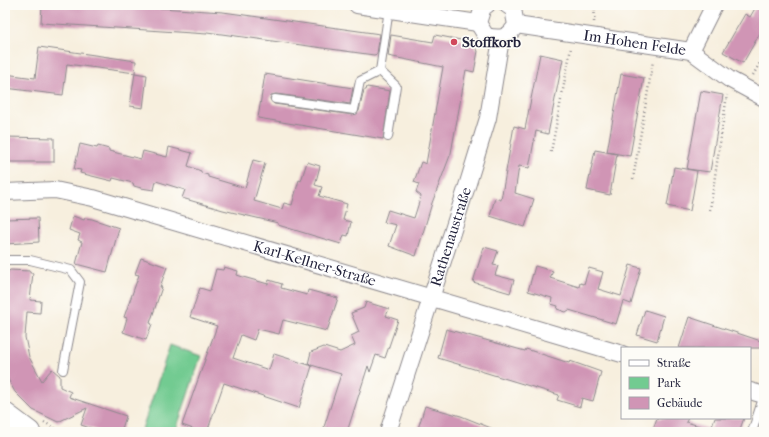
<svg xmlns="http://www.w3.org/2000/svg" width="769" height="437" viewBox="0 0 769 437" font-family="'IM FELL French Canon',serif">
  <style>
    .green { fill: #72cb91; stroke: #4a7666 }
    .building { fill: #d095b5 }
    .lines { fill: none; stroke-linecap: round; stroke-linejoin: round }
    .lane-casing { stroke: #8c888c; stroke-width: 10 }
    .street-casing { stroke: #8c888c; stroke-width: 18 }
    .secondary-casing { stroke: #8c888c; stroke-width: 24 }
    .path { stroke: #8c888c; stroke-width: 2.5; stroke-dasharray: 1 3; stroke-linecap: butt }
    .lane { stroke: #fff; stroke-width: 8 }
    .street { stroke: #fff; stroke-width: 16 }
    .secondary { stroke: #fff; stroke-width: 22 }
    .poi-dot { fill: #d1495b; stroke: #fdfcf7; stroke-width: 1.5 }
    .labels { text-anchor: middle; dominant-baseline: central; stroke-width: 3.5; stroke-linejoin: round; paint-order: stroke }
    .poi-label { font-size: 15px; font-weight: bold; fill: #22223b; stroke: #fdfcf7; text-anchor: start }
    .street-label { font-size: 15px; fill: #22223b; stroke: #fdfcf7 }
  </style>
  <rect width="100%" height="100%" fill="#fdfcf7"/>
  <filter id="ink" filterUnits="userSpaceOnUse"><feTurbulence type="fractalNoise" baseFrequency=".025" numOctaves="2"/><feDisplacementMap in="SourceGraphic" scale="8" xChannelSelector="R" yChannelSelector="G"/><feConvolveMatrix kernelMatrix="1 2 1 2 8 2 1 2 1" color-interpolation-filters="sRGB"/></filter>
  <filter id="wash" filterUnits="userSpaceOnUse"><feTurbulence type="fractalNoise" baseFrequency=".012" numOctaves="4" result="noise"/><feDisplacementMap in="SourceGraphic" scale="16" xChannelSelector="R" yChannelSelector="G"/><feGaussianBlur stdDeviation="0.9" result="paint"/><feColorMatrix in="noise" values="0 0 0 0 0 0 0 0 0 0 0 0 0 0 0 0 0 1.4 0 .05"/><feComposite in="paint" operator="in"/></filter>
  <g filter="url(#wash)">
    <rect width="100%" height="100%" fill="#f7efde"/>
    <!-- green -->
    <polygon class="green" points="170,345 201,356 176,430 180,432 141,432"/>
    <g id="blocks">
      <!-- building -->
      <g class="building">
        <polygon points="42,5 113,5 223,12 380,34 377,54 374,55 207,32 207,34 41,23"/>
        <polygon points="757,5 764,5 764,26 743,63 723,52 745,14 750,17"/>
        <polygon points="391,35 433,42 435,35 471,42 478,51 474,72 466,70 451,153 432,203 416,256 389,246 396,225 384,222 388,210 414,218 421,196 416,192 419,184 414,182 421,162 426,164 443,67 388,56"/>
        <polygon points="39,47 136,61 135,73 67,64 63,95 5,88 5,74 35,78"/>
        <polygon points="540,54 563,59 548,134 536,131 529,168 519,166 515,193 534,199 525,227 490,216 495,198 501,200 514,126 525,129"/>
        <polygon points="135,73 147,75 143,108 130,106"/>
        <polygon points="265,74 353,88 350,104 276,94 271,95 270,99 274,104 353,115 359,111 364,90 366,90 367,87 390,91 383,139 258,118"/>
        <polygon points="621,74 644,78 630,156 607,152"/>
        <polygon points="701,91 723,95 710,172 687,169"/>
        <polygon points="5,137 54,138 54,162 5,162"/>
        <polygon points="80,144 97,148 98,146 109,149 109,151 141,159 143,151 167,157 169,147 192,153 188,166 201,171 201,173 208,175 208,177 245,188 253,160 265,163 254,201 282,209 284,203 292,205 299,180 301,181 307,162 320,166 315,185 322,187 319,196 347,204 343,220 351,222 348,236 344,235 341,244 278,225 278,223 223,210 182,198 185,190 156,181 154,190 141,188 134,186 133,183 113,178 112,181 80,173 81,170 74,169"/>
        <polygon points="595,150 617,154 610,195 587,190"/>
        <polygon points="674,167 697,171 690,211 667,206"/>
        <polygon points="73,216 84,220 85,218 92,219 119,228 107,272 76,264 82,242 78,240 80,234 69,230"/>
        <polygon points="38,218 39,242 5,244 5,219"/>
        <polygon points="484,247 498,251 493,265 498,266 495,275 514,280 510,293 473,282"/>
        <polygon points="141,258 167,267 160,287 162,287 150,323 152,324 146,340 123,332 127,318 124,317 139,275 135,274"/>
        <polygon points="630,265 641,268 631,304 623,301 616,324 569,310 566,312 557,309 558,306 551,304 552,298 528,291 535,266 553,271 550,278 579,287 580,283 584,284 589,268 603,272 598,289 621,296"/>
        <polygon points="224,267 238,271 237,275 243,277 268,284 269,280 282,284 281,288 307,295 308,290 338,298 327,331 283,320 279,334 258,329 254,340 241,335 233,358 269,370 274,354 312,366 299,408 224,383 207,432 202,432 182,425 217,326 190,317 200,288 210,291 216,269 223,270"/>
        <polygon points="10,270 30,271 30,273 33,273 30,300 41,301 40,313 27,312 25,337 29,357 42,381 52,369 60,376 60,387 71,392 69,397 126,416 121,432 102,432 81,425 87,408 58,422 33,410 15,392 5,374 5,275"/>
        <polygon points="366,302 389,309 386,316 398,320 385,358 376,355 370,372 368,366 347,432 329,432 330,429 324,427 341,374 308,364 311,352 324,347 340,352 355,345 351,336 359,332 351,313 364,308"/>
        <polygon points="645,310 664,316 657,341 637,335"/>
        <polygon points="689,317 764,342 764,348 679,348"/>
        <polygon points="446,329 525,351 526,349 569,363 570,361 601,372 593,401 582,398 580,407 557,400 559,395 438,358"/>
        <polygon points="425,406 461,416 496,430 496,432 417,432"/>
        <polygon points="657,418 688,418 686,422 710,429 710,432 665,432 653,429"/>
        <polygon points="715,418 744,418 739,432 710,432"/>
      </g>
    </g>
  </g>
  <g filter="url(#ink)">
    <use href="#blocks" fill-opacity="0" stroke="#8c888c" stroke-width="1"/>
    <g class="lines">
      <defs>
        <g id="lane">
          <polyline points="380,71 396,86 388,137"/>
          <polyline points="275,99 354,110 360,81 380,71 389,9"/>
          <polyline points="5,260 30,260 71,270 80,282 63,370"/>
          <polyline points="752,432 764,395"/>
        </g>
        <g id="street">
          <polyline points="357,5 478,23"/>
          <path d="M487 5 483 7 478 23 486 36C500 39 508 39 516 25L513 9 507 5"/>
          <path id="s1" d="M516 25 691 51 729 79 764 98"/>
          <polyline points="691,51 714,5"/>
          <path id="s2" d="M5 192 55 190 93 198 622 354"/>
          <polyline points="750,391 764,395"/>
          <path id="s3" d="M388 432 468 183 488 118 501 39"/>
        </g>
        <polyline id="secondary" points="5,414 29,432"/>
      </defs>
      <!-- lane casing -->
      <use href="#lane" class="lane-casing"/>
      <!-- street casing -->
      <use href="#street" class="street-casing"/>
      <!-- secondary casing -->
      <use href="#secondary" class="secondary-casing"/>
      <!-- path -->
      <g class="path">
        <polyline points="594,22 595,5"/>
        <polyline points="753,75 764,56"/>
        <polyline points="551,152 571,48"/>
        <polyline points="633,179 653,61"/>
        <polyline points="710,210 727,95"/>
        <polyline points="44,422 61,432"/>
      </g>
      <!-- lane -->
      <use href="#lane" class="lane"/>
      <!-- street -->
      <use href="#street" class="street"/>
      <!-- secondary -->
      <use href="#secondary" class="secondary"/>
    </g>
  </g>
  <!-- markers -->
  <circle class="poi-dot" cx="454" cy="42" r="4"/>
  <g class="labels">
    <!-- poi labels -->
    <g class="poi-label">
      <text x="462" y="42">Stoffkorb</text>
    </g>
    <!-- street labels -->
    <g class="street-label">
      <text stroke="none"><textPath href="#s1" startOffset="120">Im Hohen Felde</textPath></text>
      <text stroke="none"><textPath href="#s3" startOffset="205">Rathenaustraße</textPath></text>
      <text stroke="none"><textPath href="#s2" startOffset="320">Karl-Kellner-Straße</textPath></text>
    </g>
  </g>
  <!-- margin -->
  <rect width="769" height="437" fill="none" stroke="#fdfcf7" stroke-width="20"/>
  <!-- legend -->
  <rect x="621" y="347" width="130" height="72" fill="#fdfcf7" stroke="#a5a5ac"/>
  <rect x="629" y="360" width="20" height="6" fill="#ffffff" stroke="#a5a5ac"/>
  <text x="657" y="367" font-size="12" fill="#22223b">Straße</text>
  <rect x="629" y="377" width="20" height="12" fill="#72cb91" stroke="#a5a5ac"/>
  <text x="657" y="387" font-size="12" fill="#22223b">Park</text>
  <rect x="629" y="397" width="20" height="12" fill="#d095b5" stroke="#a5a5ac"/>
  <text x="657" y="407" font-size="12" fill="#22223b">Gebäude</text>
</svg>
